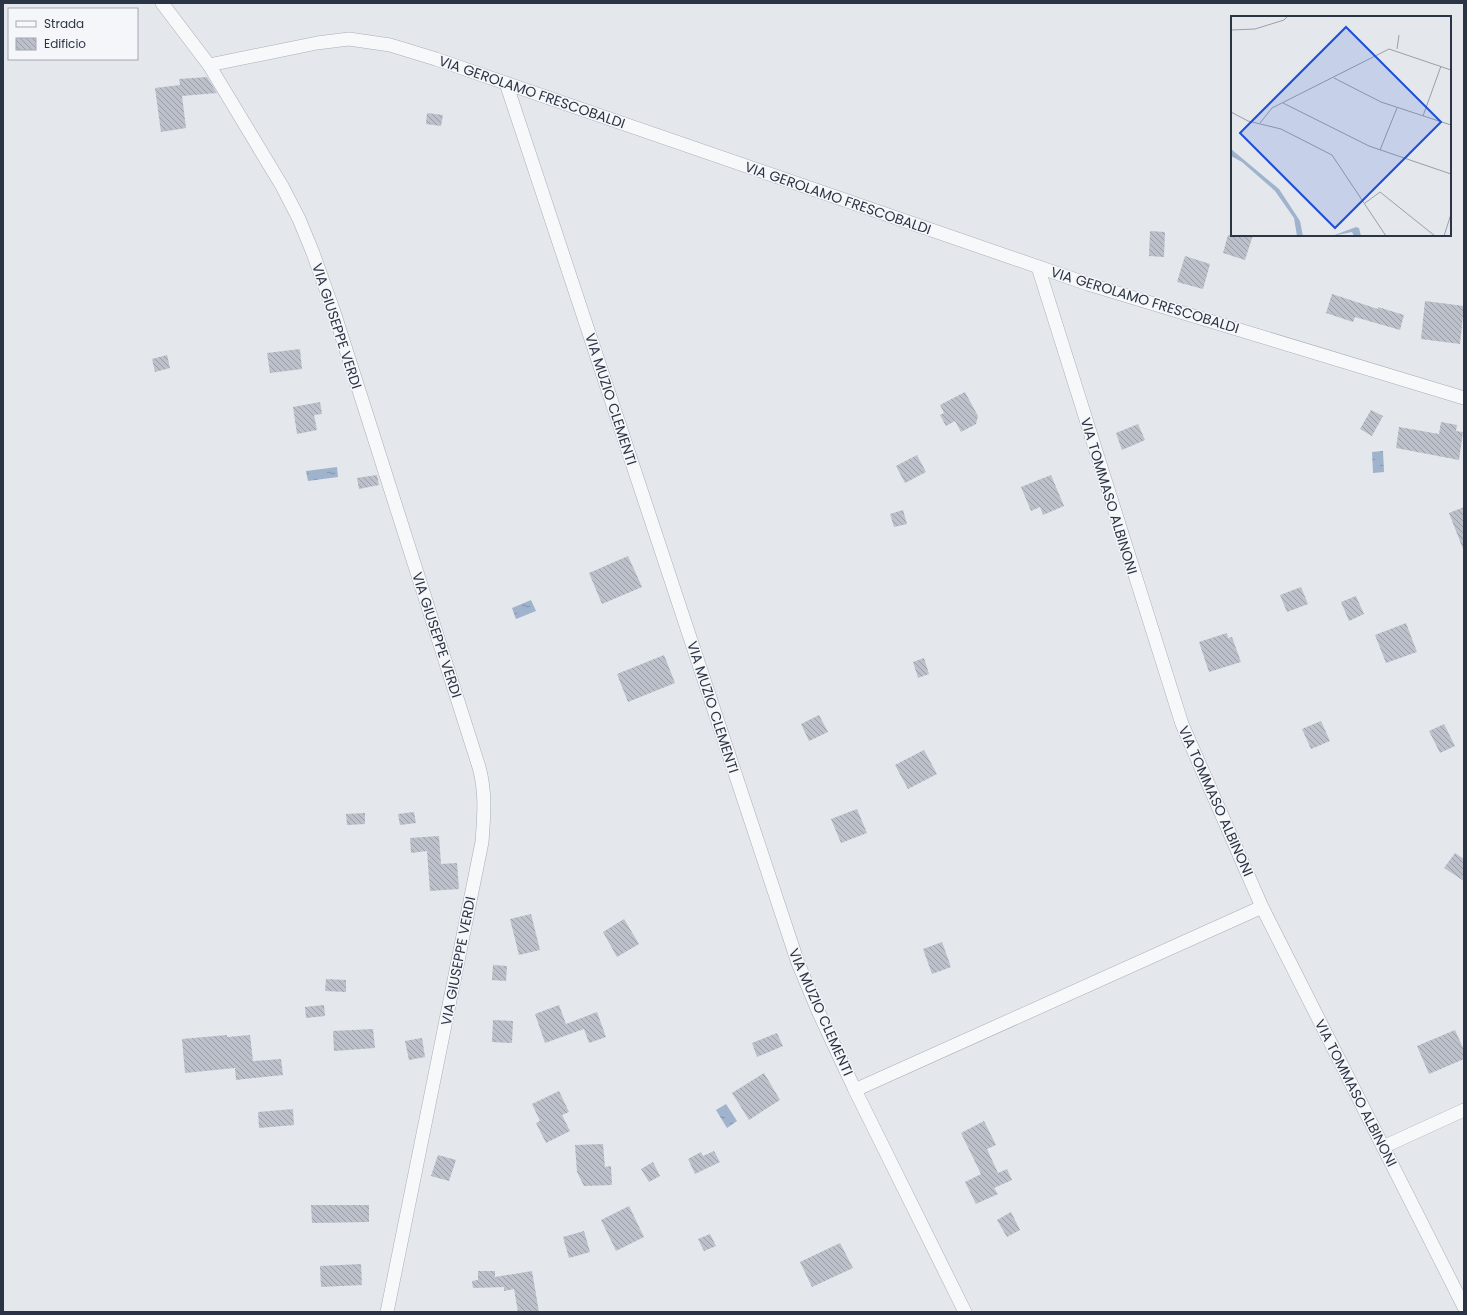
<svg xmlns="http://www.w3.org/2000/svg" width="1467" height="1315" viewBox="0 0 1467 1315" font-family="Poppins,sans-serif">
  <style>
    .water { fill: url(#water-ripples) }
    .building { fill: url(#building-back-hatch) }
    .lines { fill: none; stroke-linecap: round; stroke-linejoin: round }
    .minor-casing { stroke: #a9aeb7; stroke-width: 14 }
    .minor { stroke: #f7f8fa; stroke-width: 13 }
    .labels { text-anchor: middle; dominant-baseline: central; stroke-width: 3; stroke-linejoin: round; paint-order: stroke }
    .street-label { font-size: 14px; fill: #2b3445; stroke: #f4f6f9 }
    .inset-road { fill: none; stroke: #9a9fa9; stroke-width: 1 }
    .view { fill: #1d4ed8; fill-opacity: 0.15; stroke: #1d4ed8; stroke-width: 2 }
    .inset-edge { fill: none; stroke: #2b3445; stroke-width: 2 }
  </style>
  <defs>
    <pattern id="water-ripples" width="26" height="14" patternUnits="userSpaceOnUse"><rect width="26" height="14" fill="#9fb4cc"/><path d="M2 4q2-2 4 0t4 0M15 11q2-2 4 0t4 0" fill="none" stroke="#8293a7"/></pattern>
    <pattern id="building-back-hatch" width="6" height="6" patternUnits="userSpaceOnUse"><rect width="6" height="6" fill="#bbc0ca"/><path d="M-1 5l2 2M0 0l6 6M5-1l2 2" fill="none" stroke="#989da6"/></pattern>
  </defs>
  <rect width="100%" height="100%" fill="#e4e7ec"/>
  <!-- water -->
  <g class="water">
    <polygon points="1383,451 1384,472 1373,473 1372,452"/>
    <polygon points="337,467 338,477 308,481 306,471"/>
    <polygon points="531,600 536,611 516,619 512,608"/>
    <polygon points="726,1104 737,1121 727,1128 716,1110"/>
  </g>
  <!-- building -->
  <g class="building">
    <polygon points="207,77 217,93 182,96 186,128 161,132 155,88 180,85 179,79"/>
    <polygon points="427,113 443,115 441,126 426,124"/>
    <polygon points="1150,231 1165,232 1164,257 1149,256"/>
    <polygon points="1228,235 1253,235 1245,260 1223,253"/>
    <polygon points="1185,256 1210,264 1203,289 1177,282"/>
    <polygon points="1332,294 1378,309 1378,307 1404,315 1400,330 1355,317 1353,322 1326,313"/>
    <polygon points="1425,301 1464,306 1460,344 1421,339"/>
    <polygon points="300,349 302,369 270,373 267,353"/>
    <polygon points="167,355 170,368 155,372 152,359"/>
    <polygon points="965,392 978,416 976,424 961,432 955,421 946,426 940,415 944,413 940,405"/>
    <polygon points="320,402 322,414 314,415 317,430 297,434 293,407"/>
    <polygon points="1371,410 1383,416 1372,436 1360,429"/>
    <polygon points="1441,422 1457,425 1456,431 1463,432 1459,460 1396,448 1399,427 1439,434"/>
    <polygon points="1138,424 1145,440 1122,450 1116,433"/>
    <polygon points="917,455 926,472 905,483 896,466"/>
    <polygon points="377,475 379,485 359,489 357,478"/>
    <polygon points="1051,475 1064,506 1043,515 1040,507 1031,511 1021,487"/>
    <polygon points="1464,507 1464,549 1463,549 1449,513"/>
    <polygon points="903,510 907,524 894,527 890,514"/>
    <polygon points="628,556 642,587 602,604 589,573"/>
    <polygon points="1301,587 1308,604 1287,612 1280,595"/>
    <polygon points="1356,596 1364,614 1349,621 1341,602"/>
    <polygon points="1406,623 1417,652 1386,663 1375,635"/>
    <polygon points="1227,633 1228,638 1232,637 1241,662 1209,672 1199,642"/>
    <polygon points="664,655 675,683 628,702 617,674"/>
    <polygon points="924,658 929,674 918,678 913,662"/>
    <polygon points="819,715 828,732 809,741 801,724"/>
    <polygon points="1321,721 1330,741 1311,749 1302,729"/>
    <polygon points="1444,724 1455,746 1440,753 1429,731"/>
    <polygon points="924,750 937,774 908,789 895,765"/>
    <polygon points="857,809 867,833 841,843 831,819"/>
    <polygon points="414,812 416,823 400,825 398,814"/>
    <polygon points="365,813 365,824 347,825 346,814"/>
    <polygon points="439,836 441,864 457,863 459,889 430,891 427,851 411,853 410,838"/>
    <polygon points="1455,853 1464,859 1464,881 1444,868"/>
    <polygon points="531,914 540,950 519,955 510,919"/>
    <polygon points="624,919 639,944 617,957 603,932"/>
    <polygon points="942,942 951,967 932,974 923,949"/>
    <polygon points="493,965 507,966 506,981 492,980"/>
    <polygon points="326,979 346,980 346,992 325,991"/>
    <polygon points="324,1005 325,1016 306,1018 305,1007"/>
    <polygon points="559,1005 566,1024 597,1012 606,1037 589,1043 584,1029 545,1043 535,1014"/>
    <polygon points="493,1020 513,1021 512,1043 492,1042"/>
    <polygon points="373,1029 375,1048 334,1051 333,1031"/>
    <polygon points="1455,1030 1464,1050 1464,1059 1429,1074 1417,1046"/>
    <polygon points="777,1033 783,1046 757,1057 752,1043"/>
    <polygon points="227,1035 227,1037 250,1035 253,1061 281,1059 283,1075 236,1080 235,1068 185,1073 182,1039"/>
    <polygon points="422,1038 425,1057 409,1060 405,1041"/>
    <polygon points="764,1073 780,1100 749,1120 732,1093"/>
    <polygon points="559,1091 569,1112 562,1115 570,1131 546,1143 536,1123 540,1121 532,1104"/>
    <polygon points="293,1109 294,1125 259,1128 258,1112"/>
    <polygon points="984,1121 996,1145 987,1149 998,1173 1007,1169 1012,1180 994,1188 998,1194 976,1204 965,1182 981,1174 961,1133"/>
    <polygon points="603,1144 605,1167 611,1166 612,1185 584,1186 577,1172 575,1145"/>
    <polygon points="714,1151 720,1162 695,1174 688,1159 701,1152 703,1156"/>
    <polygon points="438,1155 456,1160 449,1181 431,1176"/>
    <polygon points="653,1162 660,1176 649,1182 641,1169"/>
    <polygon points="311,1205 369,1205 369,1222 312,1223"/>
    <polygon points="629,1206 644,1237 616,1251 601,1220"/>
    <polygon points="1011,1212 1020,1230 1007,1237 997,1220"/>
    <polygon points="584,1231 590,1252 569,1258 563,1237"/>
    <polygon points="710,1234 716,1246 704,1251 698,1239"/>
    <polygon points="840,1243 853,1268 812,1287 800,1262"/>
    <polygon points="361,1264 362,1285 321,1287 320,1266"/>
    <polygon points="478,1271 495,1271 495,1277 532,1271 539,1312 518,1312 514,1289 504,1291 504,1287 473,1288 472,1281 478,1280"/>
  </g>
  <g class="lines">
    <defs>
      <g id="minor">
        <path d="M162 3 209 65 282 186 299 219 313 253 334 312 479 767C486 792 484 816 482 842L387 1312"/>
        <polyline points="209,65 317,43 349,39 390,45 436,59 1088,284 1464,398"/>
        <polyline points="506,83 798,963 819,1013 855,1090 965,1312"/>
        <polyline points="1038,267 1182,724 1262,907 1464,1307"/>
        <polyline points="855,1090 1262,907"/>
        <polyline points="1383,1147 1464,1110"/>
      </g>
    </defs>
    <!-- minor casing -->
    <use href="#minor" class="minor-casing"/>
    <!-- minor -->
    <use href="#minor" class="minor"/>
  </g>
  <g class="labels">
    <!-- street labels -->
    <g class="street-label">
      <text transform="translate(532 92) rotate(19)">VIA GEROLAMO FRESCOBALDI</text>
      <text transform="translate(838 198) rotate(19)">VIA GEROLAMO FRESCOBALDI</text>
      <text transform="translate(1145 300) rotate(17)">VIA GEROLAMO FRESCOBALDI</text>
      <text transform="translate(337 326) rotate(72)">VIA GIUSEPPE VERDI</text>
      <text transform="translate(611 399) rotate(72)">VIA MUZIO CLEMENTI</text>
      <text transform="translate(1109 496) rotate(73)">VIA TOMMASO ALBINONI</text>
      <text transform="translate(437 635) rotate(72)">VIA GIUSEPPE VERDI</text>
      <text transform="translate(713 707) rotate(72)">VIA MUZIO CLEMENTI</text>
      <text transform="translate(1216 801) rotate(66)">VIA TOMMASO ALBINONI</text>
      <text transform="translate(458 961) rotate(-79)">VIA GIUSEPPE VERDI</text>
      <text transform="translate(821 1012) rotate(66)">VIA MUZIO CLEMENTI</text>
      <text transform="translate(1356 1093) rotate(63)">VIA TOMMASO ALBINONI</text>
    </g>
  </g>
  <!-- overview -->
  <g transform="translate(1231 16)">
    <rect width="220" height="220" fill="#e4e7ec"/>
    <path d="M0 133 48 173 69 205 72 220H66L63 202 44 175 11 146 0 140ZM125 211 128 212 130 220H123L121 216 101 220Z" fill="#9fb4cc"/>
    <path class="inset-road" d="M0 14 24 13 53 4 57 0M166 33 168 19M103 62 150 86 220 109M52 87 138 130 220 158M0 96 17 105 50 113 101 139 155 220M192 100 210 50M29 107 41 92 158 33 220 54M149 134 166 92M134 187 149 176 204 220M213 220 220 198"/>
    <path class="view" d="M115 11 210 106 104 212 9 117Z"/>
    <rect width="220" height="220" class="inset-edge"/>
  </g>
  <!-- border -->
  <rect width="1467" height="1315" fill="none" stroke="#2b3445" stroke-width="8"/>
  <!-- legend -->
  <rect x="8" y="8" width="130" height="52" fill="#f4f6f9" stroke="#a4a8b1"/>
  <rect x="16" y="21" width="20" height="6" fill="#f7f8fa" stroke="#a4a8b1"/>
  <text x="44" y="28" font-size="12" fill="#2b3445">Strada</text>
  <rect x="16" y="38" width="20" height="12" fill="url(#building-back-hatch)" stroke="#a4a8b1"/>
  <text x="44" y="48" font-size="12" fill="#2b3445">Edificio</text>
</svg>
